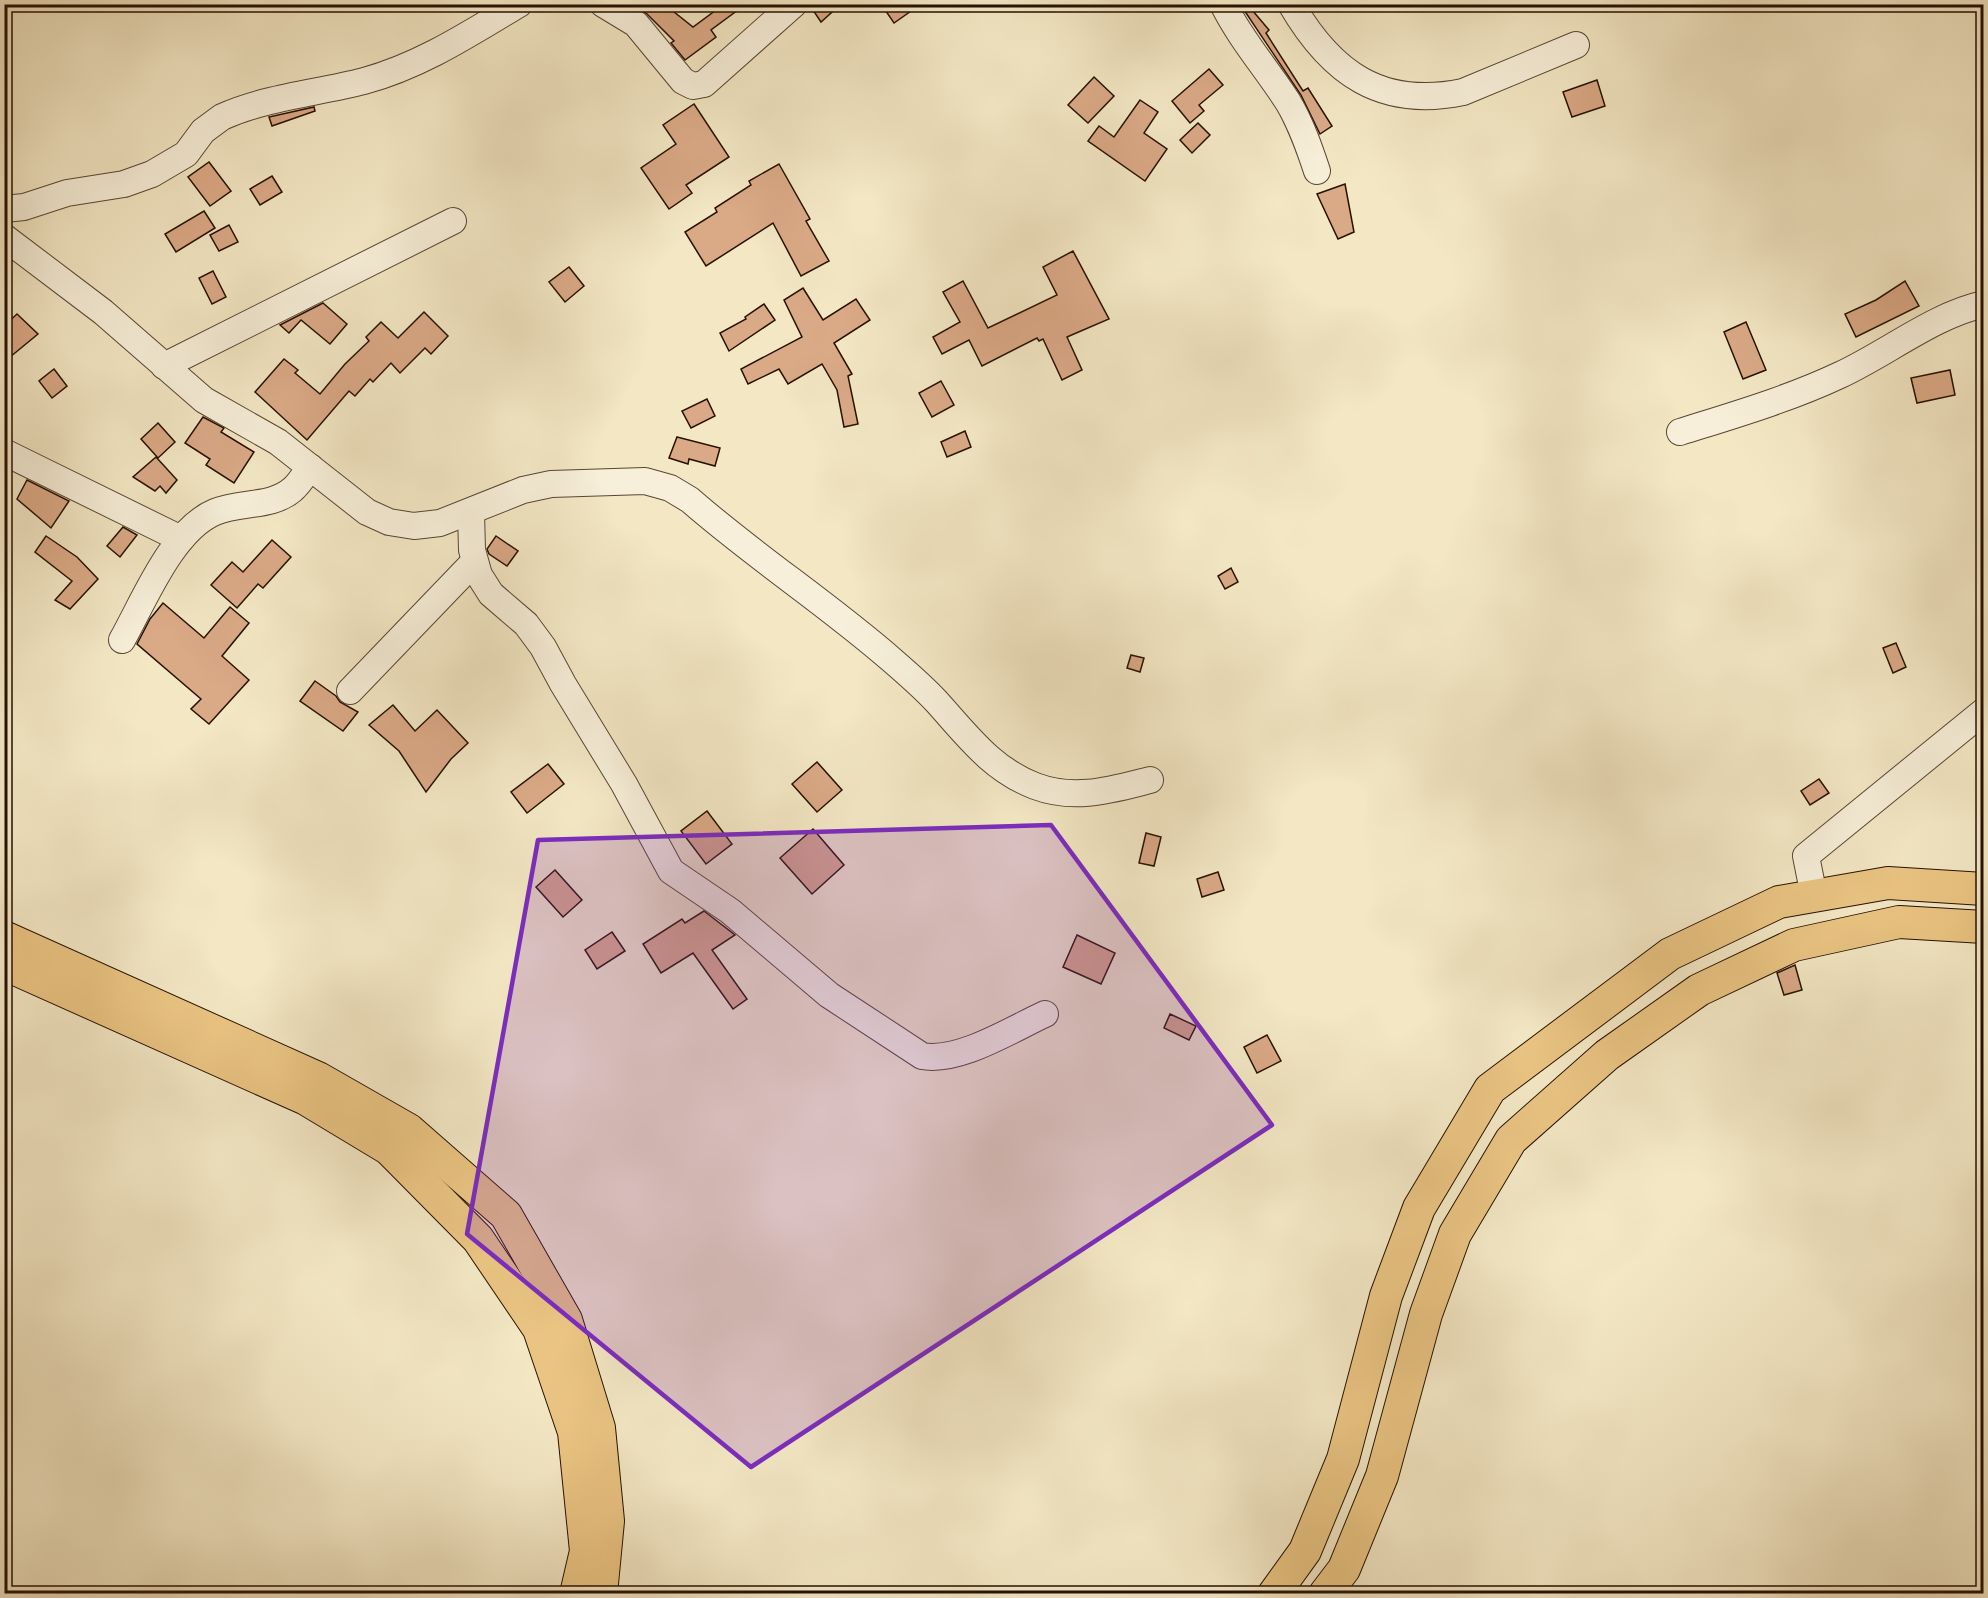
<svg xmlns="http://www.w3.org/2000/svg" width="1988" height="1598" viewBox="0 0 1988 1598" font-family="'Sorts Mill Goudy',serif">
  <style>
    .building { fill: #daa986; stroke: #261101; stroke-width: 1.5 }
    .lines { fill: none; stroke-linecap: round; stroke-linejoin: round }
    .minor-casing { stroke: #594632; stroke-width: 28 }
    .major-casing { stroke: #261101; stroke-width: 34 }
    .minor { stroke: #f7efd9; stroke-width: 26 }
    .major { stroke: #eac482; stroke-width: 32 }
    .marked { fill: #7b2cbf; fill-opacity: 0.2; stroke: #7b2cbf; stroke-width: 4.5; stroke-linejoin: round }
  </style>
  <rect width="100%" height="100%" fill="#f3e7c4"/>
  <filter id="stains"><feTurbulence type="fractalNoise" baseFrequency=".00333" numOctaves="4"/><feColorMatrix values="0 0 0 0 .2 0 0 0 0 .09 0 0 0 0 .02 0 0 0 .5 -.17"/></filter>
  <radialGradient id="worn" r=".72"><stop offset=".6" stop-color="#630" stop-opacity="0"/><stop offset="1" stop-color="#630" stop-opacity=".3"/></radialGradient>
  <!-- building -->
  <g class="building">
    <polygon points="633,4 664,4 693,27 716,10 712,4 746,4 711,30 716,37 685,60 671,43 674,41 647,14"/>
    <polygon points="809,4 841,4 821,22"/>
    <polygon points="881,4 921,4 894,23"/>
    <polygon points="1240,4 1247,4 1269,30 1266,33 1303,91 1308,88 1332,126 1320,134 1301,95"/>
    <polygon points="1209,69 1223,85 1199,105 1204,111 1190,123 1172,101"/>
    <polygon points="1094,77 1114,96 1088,123 1068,105"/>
    <polygon points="1597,80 1605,106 1572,117 1563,92"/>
    <polygon points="1140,100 1158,112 1144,133 1167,149 1145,181 1088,141 1099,126 1114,137"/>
    <polygon points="694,104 729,157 686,185 692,193 669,209 641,168 676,144 663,125"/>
    <polygon points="314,107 315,111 272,126 269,117"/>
    <polygon points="1198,123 1210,135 1192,153 1180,140"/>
    <polygon points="209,162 231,191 210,206 188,177"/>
    <polygon points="779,164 810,219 806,221 829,261 801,276 773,223 706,266 685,232 717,212 715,208 751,185 749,181"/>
    <polygon points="272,176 282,192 260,205 250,189"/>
    <polygon points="1345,184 1354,232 1338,239 1317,194"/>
    <polygon points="204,211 215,228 176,252 165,234"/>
    <polygon points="229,225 238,242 219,251 210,235"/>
    <polygon points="1073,251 1109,319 1067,337 1082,370 1062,380 1043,339 1039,341 1037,338 982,366 969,340 942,354 933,337 960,322 943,292 963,281 988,328 1057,295 1043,267"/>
    <polygon points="569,267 584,286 565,302 549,282"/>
    <polygon points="213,271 226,297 212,304 199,278"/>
    <polygon points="1905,281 1919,306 1856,337 1845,314 1876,300"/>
    <polygon points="803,288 823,320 856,299 870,320 834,343 852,374 848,376 858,424 844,427 837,390 822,364 788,384 779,369 748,384 741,369 802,337 784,300"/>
    <polygon points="323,303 347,324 330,344 301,320 289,333 280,325"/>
    <polygon points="764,304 775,320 729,351 720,333 746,319 745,317"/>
    <polygon points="424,312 448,336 431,354 425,348 400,373 391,363 373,382 370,379 355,396 349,391 307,440 255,392 284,359 298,370 295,373 320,394 345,364 369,341 366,337 381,322 398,338"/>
    <polygon points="17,314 38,334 4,362 4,326"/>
    <polygon points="1746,322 1766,370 1743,379 1724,332"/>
    <polygon points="54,369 67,386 52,398 39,381"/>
    <polygon points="1950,370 1955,395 1917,403 1911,378"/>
    <polygon points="941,381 954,405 932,417 919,393"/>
    <polygon points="707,399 715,416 691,428 682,411"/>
    <polygon points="203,417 224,428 221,432 254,452 234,483 206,465 210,459 185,443"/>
    <polygon points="158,423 175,442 158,458 141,439"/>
    <polygon points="965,431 971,447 947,457 941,442"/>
    <polygon points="677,437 720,448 715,466 689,459 688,464 669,458"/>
    <polygon points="156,457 177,480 166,493 160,486 155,491 133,477"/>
    <polygon points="27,480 69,501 51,528 17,499"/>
    <polygon points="123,527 137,535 120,557 107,546"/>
    <polygon points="46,536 77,557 98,579 70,609 55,600 72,581 35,552"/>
    <polygon points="496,536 518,551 507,566 489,554 487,549"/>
    <polygon points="272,540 291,557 263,588 258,584 237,608 211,585 232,562 243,572"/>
    <polygon points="1231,568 1238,582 1225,589 1218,576"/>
    <polygon points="163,603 204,638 230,607 249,623 222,656 249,680 209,724 191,709 201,699 137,644 150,619"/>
    <polygon points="1896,643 1906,667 1893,673 1883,648"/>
    <polygon points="1131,655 1144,658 1140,672 1127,668"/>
    <polygon points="315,681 336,696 340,702 358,712 343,731 300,701"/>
    <polygon points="393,705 415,731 437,710 468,743 451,759 426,792 399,751 369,725"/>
    <polygon points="817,762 842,790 817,812 792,784"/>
    <polygon points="548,764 564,784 527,813 511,792"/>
    <polygon points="1819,779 1829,793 1810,805 1801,791"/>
    <polygon points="707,811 732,844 706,864 681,831"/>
    <polygon points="813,829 844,865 812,894 780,858"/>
    <polygon points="1146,833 1161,837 1154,866 1139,863"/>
    <polygon points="555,870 582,900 563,917 536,887"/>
    <polygon points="1218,872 1224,890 1202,897 1197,879"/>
    <polygon points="704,911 735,935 712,950 747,999 733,1009 693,953 661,973 643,944 682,919 685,923"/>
    <polygon points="612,932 625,951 597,969 585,950"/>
    <polygon points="1077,935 1115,953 1101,984 1063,967"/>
    <polygon points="1795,965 1802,990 1784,995 1777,973"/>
    <polygon points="1170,1014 1196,1026 1189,1040 1164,1028"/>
    <polygon points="1267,1035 1281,1061 1257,1073 1244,1047"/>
  </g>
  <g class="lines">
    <defs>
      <g id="minor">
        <polyline points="603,4 636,24 683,81 693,86 704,84 794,4"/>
        <path d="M1223 4C1241 40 1267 69 1288 102 1301 124 1309 147 1317 171"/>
        <path d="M1291 4C1331 73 1381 109 1463 92L1576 45"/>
        <path d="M4 209 24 207 67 193 124 184 152 174 186 154 203 131 222 117C266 97 318 93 364 81 420 66 469 34 519 4"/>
        <path d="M4 237 103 312 204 400 278 442 367 512 389 522 414 526 440 523 523 490 551 484 645 481 670 488 690 500C755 557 828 604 893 661 908 674 923 687 936 701 967 735 991 769 1035 786 1075 801 1110 790 1150 780"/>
        <polyline points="164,366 453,221"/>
        <path d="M1680 432C1734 415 1789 399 1840 375 1886 354 1934 315 1984 304"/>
        <polyline points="4,452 181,539"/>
        <path d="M471 512 472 550 479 575 491 594 526 624 543 647 563 684 624 784 671 871 730 911 829 995 922 1056C959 1063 1012 1029 1045 1014"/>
        <path d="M122 640C144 601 172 530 215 512 240 501 272 508 293 489 300 483 305 474 310 467"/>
        <polyline points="350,691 474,562"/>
        <polyline points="1814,896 1806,856 1984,711"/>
      </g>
      <g id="major">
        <polyline points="4,937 318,1078 409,1130 506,1215 566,1320 599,1428 608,1521 601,1594"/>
        <polyline points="4,964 306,1099 389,1149 478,1239 539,1329 574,1432 586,1551 576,1594"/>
        <polyline points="1274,1594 1305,1551 1343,1459 1386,1296 1419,1208 1490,1089 1670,954 1779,902 1888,883 1984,889"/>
        <polyline points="1325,1594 1344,1569 1382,1476 1426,1314 1455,1234 1511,1140 1607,1055 1699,990 1794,945 1899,922 1984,927"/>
      </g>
    </defs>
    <!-- minor casing -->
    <use href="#minor" class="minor-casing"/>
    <!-- major casing -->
    <use href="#major" class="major-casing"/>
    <!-- minor -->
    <use href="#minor" class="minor"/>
    <!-- major -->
    <use href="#major" class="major"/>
  </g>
  <!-- marked area -->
  <path class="marked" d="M1051 825 1272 1125 751 1467 467 1234 538 840Z"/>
  <!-- margin -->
  <rect width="1988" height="1598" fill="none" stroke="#f3e7c4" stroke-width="24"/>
  <rect x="6" y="6" width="1976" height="1586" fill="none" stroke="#261101" stroke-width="3"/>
  <rect x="12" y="12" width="1964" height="1574" fill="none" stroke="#261101" stroke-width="1.5"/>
  <rect width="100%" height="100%" filter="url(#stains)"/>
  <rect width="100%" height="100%" fill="url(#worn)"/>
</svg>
